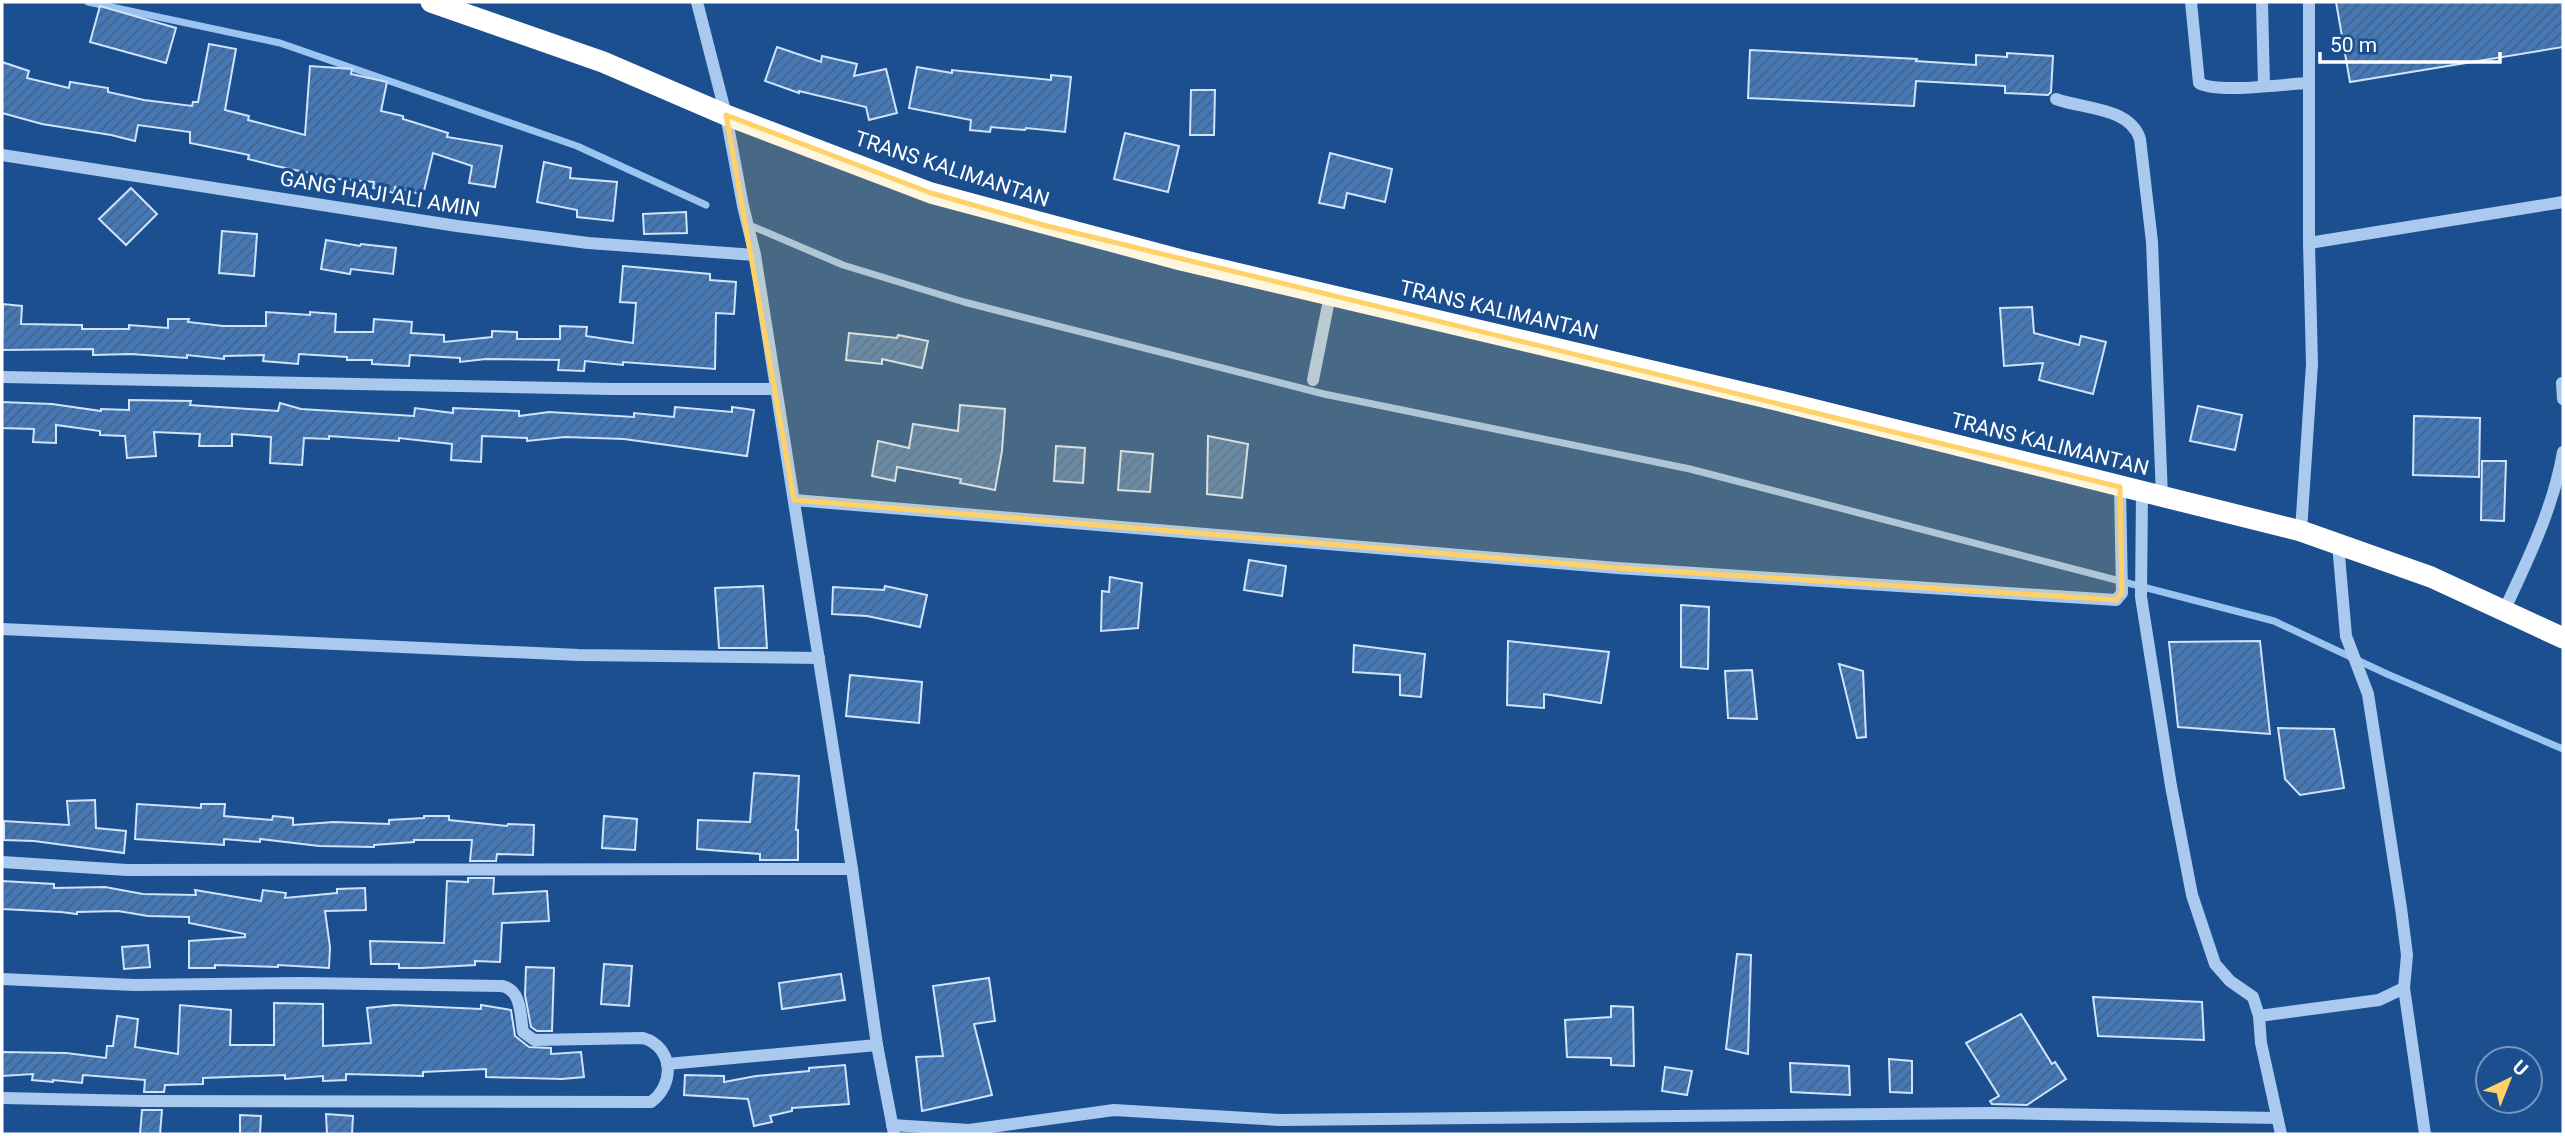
<svg xmlns="http://www.w3.org/2000/svg" width="2565" height="1136" viewBox="0 0 2565 1136" font-family="Roboto,sans-serif">
  <style>
    .lines { fill: none; stroke-linecap: round; stroke-linejoin: round }
    .stream { stroke: #9cc4f0; stroke-width: 7 }
    .building { fill: url(#building-hatch); stroke: #cfe3fa; stroke-width: 2 }
    .minor { stroke: #a9c9ee; stroke-width: 12 }
    .highway { stroke: #fff; stroke-width: 21 }
    .marked { fill: #ffd166; fill-opacity: 0.2; stroke: #ffd166; stroke-width: 5; stroke-linejoin: round }
    .labels { text-anchor: middle; dominant-baseline: central; stroke-width: 7; stroke-linejoin: round; paint-order: stroke }
    .street-label { font-size: 21px; fill: #fff; stroke: #1b4f8f }
  </style>
  <defs>
    <pattern id="building-hatch" width="6" height="6" patternUnits="userSpaceOnUse" patternTransform="scale(1.75)"><rect width="6" height="6" fill="#4478b7"/><path d="M-1 1l2-2M0 6l6-6M5 7l2-2" fill="none" stroke="#486282"/></pattern>
  </defs>
  <rect width="100%" height="100%" fill="#1b4f8f"/>
  <g class="lines">
    <!-- stream -->
    <g class="stream">
      <polyline points="88,2 280,43 577,146 706,205"/>
      <polyline points="754,227 843,265 964,302 1324,394 1690,469 2274,621 2387,674 2563,749"/>
    </g>
  </g>
  <!-- building -->
  <g class="building">
    <polygon points="2336,2 2563,2 2563,47 2350,82"/>
    <polygon points="100,6 176,28 166,63 90,42"/>
    <polygon points="209,44 236,49 225,110 249,116 248,120 305,135 310,66 352,69 351,74 387,82 381,111 403,116 403,119 448,133 447,137 502,146 495,187 469,183 472,166 433,153 423,195 395,187 394,193 373,188 374,182 337,179 276,166 248,159 249,155 190,143 190,132 138,125 135,141 111,135 42,124 2,113 2,62 29,71 27,78 69,88 70,82 108,88 108,92 144,100 192,106 193,102 198,102"/>
    <polygon points="777,47 821,62 822,56 857,64 854,76 886,69 897,113 869,120 866,107 799,91 799,93 765,81"/>
    <polygon points="1750,50 1917,59 1916,61 1976,65 1976,55 2007,57 2007,53 2053,56 2051,92 2048,95 2005,93 2005,86 1916,81 1914,106 1748,98"/>
    <polygon points="917,67 952,73 952,70 1051,80 1051,75 1071,77 1065,132 1026,128 1025,130 991,127 990,132 970,130 971,120 909,108"/>
    <polygon points="1191,90 1215,90 1214,135 1190,135"/>
    <polygon points="1125,133 1179,146 1168,192 1114,179"/>
    <polygon points="1330,153 1392,169 1385,202 1347,193 1344,208 1319,203"/>
    <polygon points="544,162 571,168 570,178 617,182 613,221 577,217 577,210 537,202"/>
    <polygon points="131,188 157,214 126,245 99,219"/>
    <polygon points="686,212 687,233 644,234 643,214"/>
    <polygon points="222,231 257,234 254,276 219,273"/>
    <polygon points="326,240 360,246 361,244 396,248 393,274 351,269 350,274 321,269"/>
    <polygon points="623,266 710,274 710,280 736,282 734,314 716,313 715,369 623,362 623,365 585,361 584,371 558,370 559,360 486,359 460,362 460,358 410,355 409,366 372,364 372,360 347,360 347,357 299,354 298,364 263,361 264,355 224,356 224,359 187,355 187,358 131,354 93,355 93,349 2,350 3,304 22,306 21,324 82,325 82,329 129,329 129,325 168,328 168,319 189,319 188,322 223,326 266,326 266,312 310,315 310,312 336,314 335,332 373,332 374,319 412,322 411,333 444,335 444,342 492,337 492,331 517,332 517,339 560,339 560,326 587,327 586,336 633,343 636,303 620,302"/>
    <polygon points="2032,307 2034,333 2079,345 2081,336 2106,342 2093,394 2039,380 2043,363 2004,366 2000,308"/>
    <polygon points="849,333 897,338 898,335 928,341 922,368 882,359 882,364 846,360"/>
    <polygon points="129,400 191,401 190,405 278,411 280,403 301,409 414,416 415,408 453,413 453,408 519,411 519,416 549,412 634,417 634,413 674,417 675,407 732,412 732,407 754,410 747,456 624,439 565,437 527,441 527,438 482,436 481,462 451,460 452,444 399,438 399,441 329,436 329,439 304,438 302,465 270,463 271,437 232,434 232,446 199,446 200,434 154,432 156,456 127,458 125,436 100,435 100,431 56,425 56,443 33,442 34,429 2,428 2,402 52,404 101,411 101,409 129,410"/>
    <polygon points="960,405 1005,409 1002,451 995,490 960,483 961,479 897,467 895,481 872,476 878,441 909,448 913,424 958,431"/>
    <polygon points="2198,406 2242,415 2235,450 2190,441"/>
    <polygon points="2414,416 2480,418 2479,477 2413,475"/>
    <polygon points="1208,436 1248,444 1242,498 1207,494"/>
    <polygon points="1056,446 1085,448 1083,483 1054,481"/>
    <polygon points="1121,451 1153,454 1150,492 1118,490"/>
    <polygon points="2482,461 2506,461 2504,521 2481,520"/>
    <polygon points="1249,560 1286,566 1282,596 1244,590"/>
    <polygon points="1110,577 1142,583 1138,628 1101,631 1102,591 1109,592"/>
    <polygon points="763,586 767,648 719,648 715,588"/>
    <polygon points="885,586 927,595 920,627 867,616 832,614 833,587 884,590"/>
    <polygon points="1681,605 1709,607 1708,669 1681,667"/>
    <polygon points="1508,641 1609,652 1601,703 1544,694 1544,708 1507,705"/>
    <polygon points="2260,641 2270,734 2178,727 2169,642"/>
    <polygon points="1354,645 1425,654 1421,697 1400,695 1400,675 1353,672"/>
    <polygon points="1839,664 1863,671 1866,737 1857,738"/>
    <polygon points="1752,670 1757,719 1728,718 1725,671"/>
    <polygon points="850,675 922,682 919,723 846,716"/>
    <polygon points="2278,728 2334,729 2344,788 2300,795 2285,779"/>
    <polygon points="754,773 799,776 796,830 798,830 798,860 760,860 760,854 697,849 698,820 750,822"/>
    <polygon points="95,800 96,828 126,831 124,853 34,841 4,840 4,821 69,825 67,801"/>
    <polygon points="137,804 201,808 201,804 225,804 224,816 272,820 273,816 293,818 293,825 334,822 389,824 389,820 424,818 424,816 449,816 449,820 507,826 508,824 534,825 533,855 497,854 496,861 470,861 472,840 414,840 414,842 374,845 374,847 319,846 260,839 260,842 224,839 224,845 135,839"/>
    <polygon points="604,816 637,819 635,850 602,848"/>
    <polygon points="468,878 494,878 493,894 547,891 549,921 502,923 500,962 475,961 475,965 422,968 399,968 399,964 371,964 370,941 444,943 447,881 468,882"/>
    <polygon points="2,881 54,884 54,888 105,887 143,894 196,895 195,890 261,901 263,890 286,893 285,898 337,893 337,889 365,888 366,910 325,911 330,947 329,968 278,965 278,967 215,965 215,968 189,968 189,941 245,937 245,934 189,923 189,917 148,916 118,911 77,912 77,914 61,912 2,909"/>
    <polygon points="148,945 150,967 124,969 122,947"/>
    <polygon points="1737,954 1751,955 1748,1054 1726,1049"/>
    <polygon points="604,964 632,966 629,1006 601,1004"/>
    <polygon points="526,967 554,968 552,1031 537,1031 531,1027 525,995"/>
    <polygon points="841,974 845,1000 782,1009 779,983"/>
    <polygon points="989,978 995,1021 974,1024 992,1095 922,1111 916,1057 943,1056 933,986"/>
    <polygon points="2093,997 2202,1002 2204,1040 2098,1036"/>
    <polygon points="274,1003 323,1004 323,1046 371,1043 367,1008 395,1005 481,1009 481,1005 511,1010 515,1036 529,1047 551,1048 551,1054 581,1052 584,1077 562,1079 486,1077 486,1069 423,1072 423,1076 346,1074 346,1080 323,1081 323,1076 285,1079 285,1075 203,1078 203,1084 165,1085 164,1092 144,1092 145,1080 83,1075 82,1083 53,1080 53,1082 32,1080 33,1074 2,1076 2,1052 66,1053 106,1058 107,1046 113,1046 117,1016 138,1019 135,1047 178,1054 180,1005 231,1010 230,1045 274,1045"/>
    <polygon points="1611,1006 1633,1007 1634,1066 1611,1065 1611,1058 1567,1057 1565,1020 1611,1017"/>
    <polygon points="2021,1014 2052,1064 2055,1062 2066,1079 2027,1105 1992,1104 1990,1101 1999,1096 1966,1043"/>
    <polygon points="1889,1059 1912,1061 1912,1093 1890,1092"/>
    <polygon points="1790,1063 1849,1066 1850,1095 1791,1092"/>
    <polygon points="845,1065 849,1104 792,1108 792,1111 770,1116 772,1122 754,1126 748,1099 684,1095 685,1075 724,1076 724,1082 756,1076 809,1071 809,1068"/>
    <polygon points="1665,1067 1692,1071 1687,1095 1662,1091"/>
    <polygon points="142,1110 162,1110 160,1134 140,1134"/>
    <polygon points="326,1114 353,1116 352,1134 327,1134"/>
    <polygon points="240,1115 261,1116 260,1134 240,1134"/>
  </g>
  <g class="lines">
    <!-- minor -->
    <g class="minor">
      <polyline points="697,2 726,115 743,206 755,255 852,869 877,1045 894,1134"/>
      <path d="M2191 2 2199 83C2218 94 2284 84 2309 83"/>
      <polyline points="2262,2 2264,86"/>
      <path d="M2056 99C2083 109 2130 107 2140 139L2152 242 2162 497"/>
      <polyline points="2,155 457,226 588,243 755,255"/>
      <polyline points="2309,243 2563,202"/>
      <polyline points="2,377 612,389 774,389"/>
      <polyline points="1313,380 1330,295"/>
      <polyline points="2562,383 2563,399"/>
      <polyline points="2142,492 2141,597 2171,786 2192,895 2215,964 2230,981 2253,997 2259,1016 2261,1043 2281,1134"/>
      <polyline points="794,500 1617,568 2116,600 2122,593 2120,487"/>
      <polyline points="2301,531 2312,364 2309,243 2309,2"/>
      <path d="M2504 611C2528 559 2553 509 2563 452"/>
      <polyline points="2,629 579,655 819,658"/>
      <polyline points="2,862 127,870 852,869"/>
      <path d="M2 979 134 985 302 983 502 986C522 990 520 1015 523 1032L534 1040 643 1038C674 1047 675 1085 651 1102L142 1101 2 1098"/>
      <polyline points="2404,988 2425,1134"/>
      <polyline points="2259,1016 2379,1000 2404,988 2407,955 2401,908 2368,694 2346,636 2338,544"/>
      <polyline points="667,1064 877,1045"/>
      <polyline points="892,1125 969,1130 1114,1110 1280,1120 1993,1113 2277,1118"/>
    </g>
    <!-- highway -->
    <polyline class="highway" points="431,2 603,62 726,115 931,193 1181,260 1784,402 2301,531 2431,577 2563,638"/>
  </g>
  <!-- marked area -->
  <path class="marked" d="M726 115 931 193 1047 226 2120 487 2122 593 2116 600 1617 568 794 500Z"/>
  <g class="labels">
    <!-- street labels -->
    <g class="street-label">
      <text transform="translate(952 169) rotate(18)">TRANS KALIMANTAN</text>
      <text transform="translate(380 194) rotate(9)">GANG HAJI ALI AMIN</text>
      <text transform="translate(1499 310) rotate(13)">TRANS KALIMANTAN</text>
      <text transform="translate(2050 444) rotate(14)">TRANS KALIMANTAN</text>
    </g>
  </g>
  <!-- border -->
  <rect width="2565" height="1136" fill="none" stroke="#ffffff" stroke-width="7"/>
  <!-- north arrow -->
  <g transform="translate(2509 1080) rotate(43)"><circle r="33" fill="#1b4f8f" stroke="#7695bc" stroke-width="2"/>
  <path d="M0-5L12 26L0 18L-12 26Z" fill="#ffd166"/>
  <text y="-10" font-size="19" font-weight="bold" text-anchor="middle" fill="#ffffff">U</text>
  </g>
  <!-- scale -->
  <path d="M2320 52v10h180v-10" fill="none" stroke="#ffffff" stroke-width="3.5"/>
  <text x="2330" y="52" font-size="21" fill="#ffffff" stroke="#1b4f8f" stroke-width="5" paint-order="stroke">50 m</text>
</svg>
